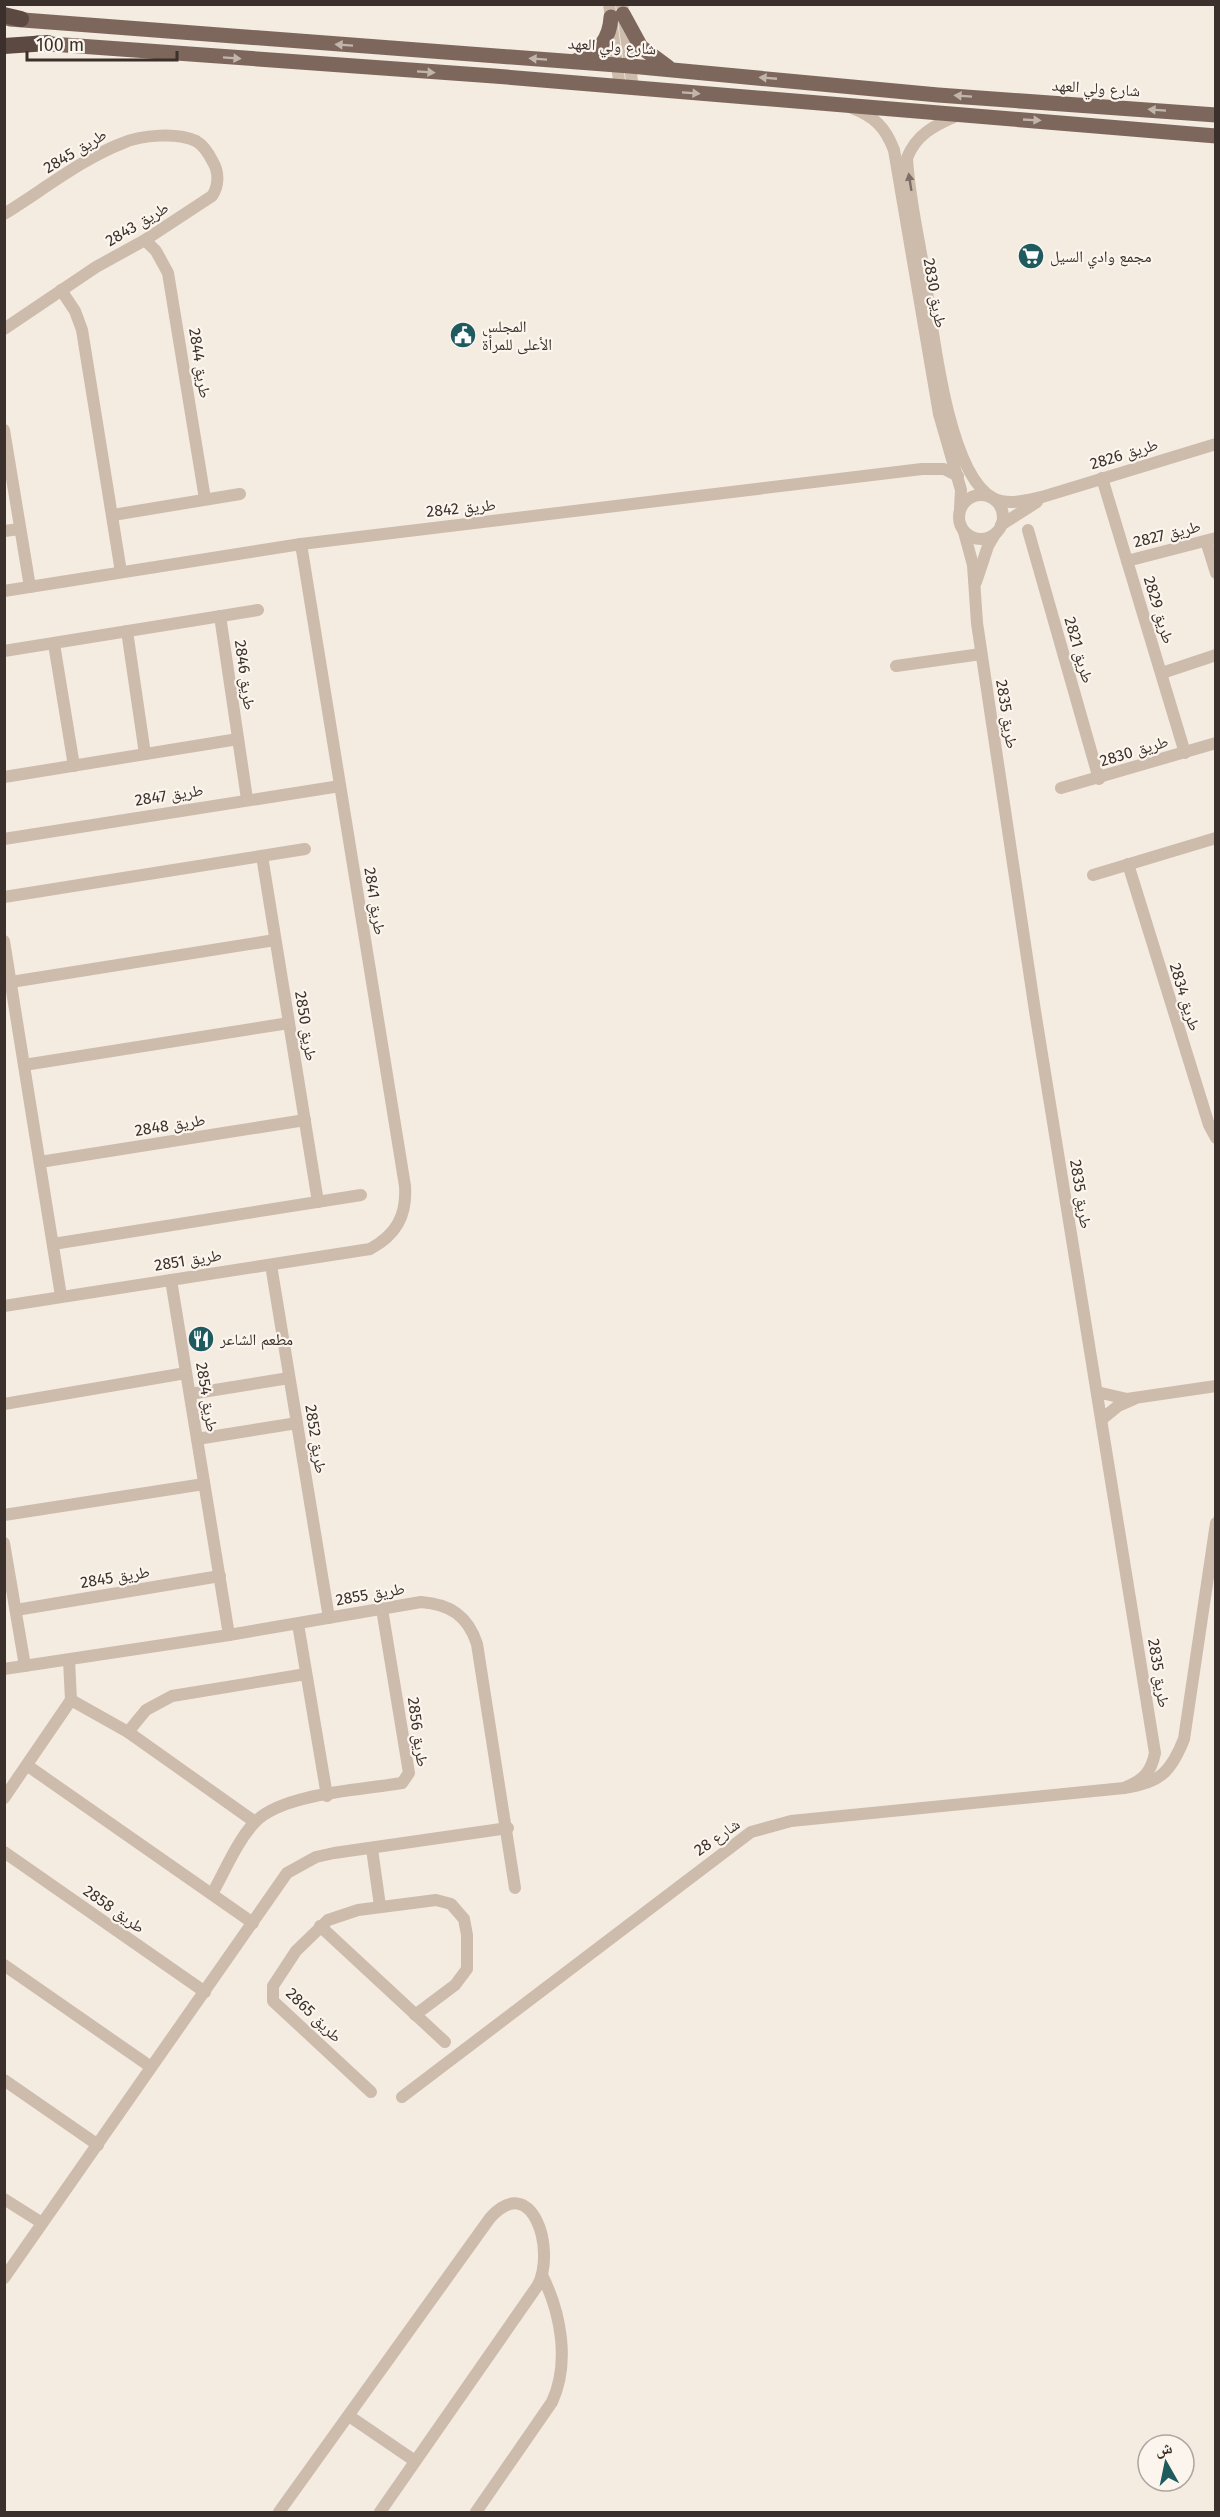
<svg xmlns="http://www.w3.org/2000/svg" width="1220" height="2517" viewBox="0 0 1220 2517" font-family="'Fira Sans','Noto Naskh Arabic',sans-serif">
  <style>
    .lines { fill: none; stroke-linecap: round; stroke-linejoin: round }
    .minor { stroke: #cdbbac; stroke-width: 12 }
    .major { stroke: #7d675c; stroke-width: 15 }
    .highway { stroke: #5c4a42; stroke-width: 16 }
    .oneway { fill: #c2b5ac }
    .oneway2 { fill: #7d6f65 }
    .labels { text-anchor: middle; dominant-baseline: central; stroke-width: 4.5; stroke-linejoin: round; paint-order: stroke }
    .street-label { font-size: 16px; fill: #3b302b; stroke: #fbf5ee }
    .poi-label { font-size: 16px; fill: #3b302b; stroke: #fbf5ee; text-anchor: start }
  </style>
  <rect width="100%" height="100%" fill="#f4ebe1"/>
  <g class="lines">
    <!-- minor -->
    <g class="minor">
      <polyline points="609,4 620,88"/>
      <polyline points="622,4 633,89"/>
      <path d="M852 108C875 117 885 127 894 150L939 414 961 490 960 508"/>
      <path d="M956 116C933 126 916 135 907 158 909 196 918 234 924 271 932 321 946 473 993 498 1008 506 1027 500 1042 497L1216 444"/>
      <path d="M4 214C40 192 85 157 123 143 141 135 177 132 196 141 203 145 209 154 213 162 219 172 219 186 212 196L145 240 96 267 4 329"/>
      <polyline points="145,240 156,251 168,273 205,499"/>
      <polyline points="61,290 75,311 82,330 121,572"/>
      <polyline points="4,430 30,587"/>
      <polyline points="1102,478 1185,753"/>
      <circle cx="981" cy="517" r="22"/>
      <polyline points="113,515 240,494"/>
      <polyline points="1001,525 1037,502"/>
      <polyline points="1028,530 1099,779"/>
      <polyline points="4,531 20,529"/>
      <path d="M964 532 973 565 977 623 1035 1011 1155 1753C1151 1773 1143 1780 1124 1788"/>
      <polyline points="1206,541 1216,573"/>
      <polyline points="1127,561 1216,538"/>
      <polyline points="976,582 988,546 995,534"/>
      <polyline points="4,591 301,544 922,469 944,469 958,476"/>
      <polyline points="220,616 247,799"/>
      <polyline points="127,631 145,754"/>
      <polyline points="54,644 74,766"/>
      <polyline points="4,651 258,610"/>
      <polyline points="896,666 981,654"/>
      <polyline points="1162,673 1216,655"/>
      <polyline points="4,777 238,739"/>
      <polyline points="1061,788 1216,743"/>
      <polyline points="4,839 340,786"/>
      <polyline points="262,856 318,1202"/>
      <polyline points="1128,864 1209,1125 1216,1138"/>
      <polyline points="1093,875 1216,838"/>
      <polyline points="4,897 305,849"/>
      <polyline points="4,941 61,1296"/>
      <polyline points="11,982 275,940"/>
      <polyline points="24,1065 289,1023"/>
      <polyline points="40,1162 305,1120"/>
      <polyline points="53,1244 361,1195"/>
      <polyline points="271,1265 329,1618"/>
      <polyline points="171,1280 229,1635"/>
      <path d="M4 1306 370 1249C396 1235 407 1216 405 1186L301 544"/>
      <polyline points="1097,1392 1127,1399 1216,1386"/>
      <polyline points="190,1394 289,1378"/>
      <polyline points="4,1404 186,1373"/>
      <polyline points="1102,1419 1118,1406 1134,1399"/>
      <polyline points="197,1439 297,1423"/>
      <polyline points="4,1515 204,1484"/>
      <polyline points="4,1543 25,1666"/>
      <polyline points="16,1610 220,1576"/>
      <polyline points="298,1624 327,1796"/>
      <path d="M4 1669 229 1635 421 1602C450 1604 468 1616 477 1644L515 1888"/>
      <polyline points="71,1700 128,1732 255,1822"/>
      <polyline points="128,1732 146,1710 172,1696 306,1674"/>
      <polyline points="28,1766 253,1923"/>
      <polyline points="4,1798 71,1700 69,1660"/>
      <polyline points="372,1849 380,1906"/>
      <polyline points="4,1852 205,1992"/>
      <path d="M212 1894C225 1871 237 1841 255 1822 283 1793 362 1790 402 1783L409 1773 382 1609"/>
      <polyline points="320,1926 445,2042"/>
      <polyline points="4,1965 151,2067"/>
      <polyline points="4,2080 98,2145"/>
      <polyline points="371,2092 273,2001 273,1986 296,1951 328,1920 358,1910 436,1900 451,1904 464,1919 467,1935 467,1969 455,1985 415,2015"/>
      <path d="M402 2097 751 1832 791 1821 1124 1788C1160 1783 1171 1772 1184 1739L1216 1523"/>
      <polyline points="4,2199 42,2223"/>
      <polyline points="4,2278 287,1873 316,1857 334,1853 508,1828"/>
      <polyline points="349,2416 415,2461"/>
      <path d="M279 2512 490 2218C532 2171 556 2249 538 2285L380 2512"/>
      <path d="M476 2512 552 2402C570 2363 561 2314 543 2277"/>
    </g>
    <!-- major -->
    <g class="major">
      <polyline points="623,14 641,47 668,67"/>
      <polyline points="10,19 630,66 938,95 1216,115"/>
      <polyline points="37,43 494,76 1216,136"/>
      <path d="M577 60C598 55 610 38 611 17"/>
    </g>
    <!-- highway -->
    <g class="highway">
      <polyline points="4,15 21,19"/>
      <polyline points="4,46 48,43"/>
    </g>
  </g>
  <!-- one-way arrows -->
  <defs><path id="oneway-solid" d="M-6-.8H1V-3.2L6.5 0L1 3.2V.8H-6Z" transform="scale(1.5)"/></defs>
  <g class="oneway">
    <use href="#oneway-solid" transform="translate(344 45) rotate(-176)"/>
    <use href="#oneway-solid" transform="translate(232 58) rotate(4)"/>
    <use href="#oneway-solid" transform="translate(538 59) rotate(-176)"/>
    <use href="#oneway-solid" transform="translate(426 72) rotate(4)"/>
    <use href="#oneway-solid" transform="translate(768 78) rotate(-175)"/>
    <use href="#oneway-solid" transform="translate(691 93) rotate(4)"/>
    <use href="#oneway-solid" transform="translate(963 96) rotate(-176)"/>
    <use href="#oneway-solid" transform="translate(1157 110) rotate(-176)"/>
    <use href="#oneway-solid" transform="translate(1032 120) rotate(3)"/>
  </g>
  <use class="oneway2" href="#oneway-solid" transform="translate(910 182) rotate(-99)"/>
  <!-- icons -->
  <defs>
    <symbol id="supermarket-disc" viewBox="-11 -11 22 22"><circle r="9.5" fill="#1f5a5e" stroke="#fbf5ee"/><path d="M-6-5.5h2.5l.6 2H6L4.5 2H-2.5L-4.4-4H-6ZM-1.5 3.2a1.3 1.3 0 1 0 .1 0ZM3 3.2a1.3 1.3 0 1 0 .1 0Z" fill="#fff"/></symbol>
    <symbol id="civic-disc" viewBox="-11 -11 22 22"><circle r="9.5" fill="#1f5a5e" stroke="#fbf5ee"/><path d="M-.6-6.5H3V-4.5H.6V-3L4-1V1h2V6H-6V1h2V-1L-.6-3ZM-1.2 2.5V6h2.4V2.5Z" fill="#fff"/></symbol>
    <symbol id="restaurant-disc" viewBox="-11 -11 22 22"><circle r="9.5" fill="#1f5a5e" stroke="#fbf5ee"/><path d="M-5-6h1v4h1v-4h1v4h1v-4h1v5L-1.5 .5V6h-2V.5L-5-1ZM5-6V6H3V1.5H1.5Q1.5-4 5-6Z" fill="#fff"/></symbol>
  </defs>
  <g fill-rule="evenodd">
    <use href="#supermarket-disc" x="1016" y="241" width="30" height="30"/>
    <use href="#civic-disc" x="448" y="320" width="30" height="30"/>
    <use href="#restaurant-disc" x="186" y="1324" width="30" height="30"/>
  </g>
  <g class="labels">
    <!-- street labels -->
    <g class="street-label">
      <text transform="translate(612 46) rotate(4)">شارع ولي العهد</text>
      <text transform="translate(1096 88) rotate(4)">شارع ولي العهد</text>
      <text transform="translate(75 151) rotate(-31)">طريق 2845</text>
      <text transform="translate(137 224) rotate(-31)">طريق 2843</text>
      <text transform="translate(935 293) rotate(80)">طريق 2830</text>
      <text transform="translate(200 363) rotate(81)">طريق 2844</text>
      <text transform="translate(1124 454) rotate(-17)">طريق 2826</text>
      <text transform="translate(461 508) rotate(-6)">طريق 2842</text>
      <text transform="translate(1167 534) rotate(-14)">طريق 2827</text>
      <text transform="translate(1159 610) rotate(73)">طريق 2829</text>
      <text transform="translate(1079 650) rotate(74)">طريق 2821</text>
      <text transform="translate(245 675) rotate(82)">طريق 2846</text>
      <text transform="translate(1007 714) rotate(81)">طريق 2835</text>
      <text transform="translate(1134 751) rotate(-17)">طريق 2830</text>
      <text transform="translate(169 795) rotate(-9)">طريق 2847</text>
      <text transform="translate(375 901) rotate(81)">طريق 2841</text>
      <text transform="translate(1185 997) rotate(73)">طريق 2834</text>
      <text transform="translate(306 1026) rotate(81)">طريق 2850</text>
      <text transform="translate(170 1125) rotate(-9)">طريق 2848</text>
      <text transform="translate(1081 1194) rotate(81)">طريق 2835</text>
      <text transform="translate(188 1260) rotate(-9)">طريق 2851</text>
      <text transform="translate(207 1397) rotate(81)">طريق 2854</text>
      <text transform="translate(316 1439) rotate(81)">طريق 2852</text>
      <text transform="translate(115 1577) rotate(-9)">طريق 2845</text>
      <text transform="translate(370 1594) rotate(-10)">طريق 2855</text>
      <text transform="translate(1159 1673) rotate(81)">طريق 2835</text>
      <text transform="translate(418 1732) rotate(82)">طريق 2856</text>
      <text transform="translate(717 1837) rotate(-35)">شارع 28</text>
      <text transform="translate(114 1909) rotate(35)">طريق 2858</text>
      <text transform="translate(314 2015) rotate(44)">طريق 2865</text>
    </g>
    <!-- poi labels -->
    <g class="poi-label">
      <text x="1050" y="256">مجمع وادي السيل</text>
      <text x="482" y="326">المجلس<tspan x="482" dy="18">الأعلى للمرأة</tspan></text>
      <text x="220" y="1339">مطعم الشاعر</text>
    </g>
  </g>
  <!-- border -->
  <rect width="1220" height="2517" fill="none" stroke="#3b302b" stroke-width="12"/>
  <!-- north arrow -->
  <g transform="translate(1166 2463) rotate(351)"><circle r="28" fill="#fbf5ee" stroke="#aea6a0" stroke-width="1.5"/>
  <path d="M0-4.5L10 22L0 15L-10 22Z" fill="#1f5a5e"/>
  <text y="-9" font-size="16" font-weight="bold" text-anchor="middle" fill="#3b302b">ش</text>
  </g>
  <!-- scale -->
  <path d="M27 51v9h150v-9" fill="none" stroke="#3b302b" stroke-width="3"/>
  <text x="36" y="51" font-size="18" fill="#3b302b" stroke="#fbf5ee" stroke-width="4.5" paint-order="stroke">100 m</text>
</svg>
